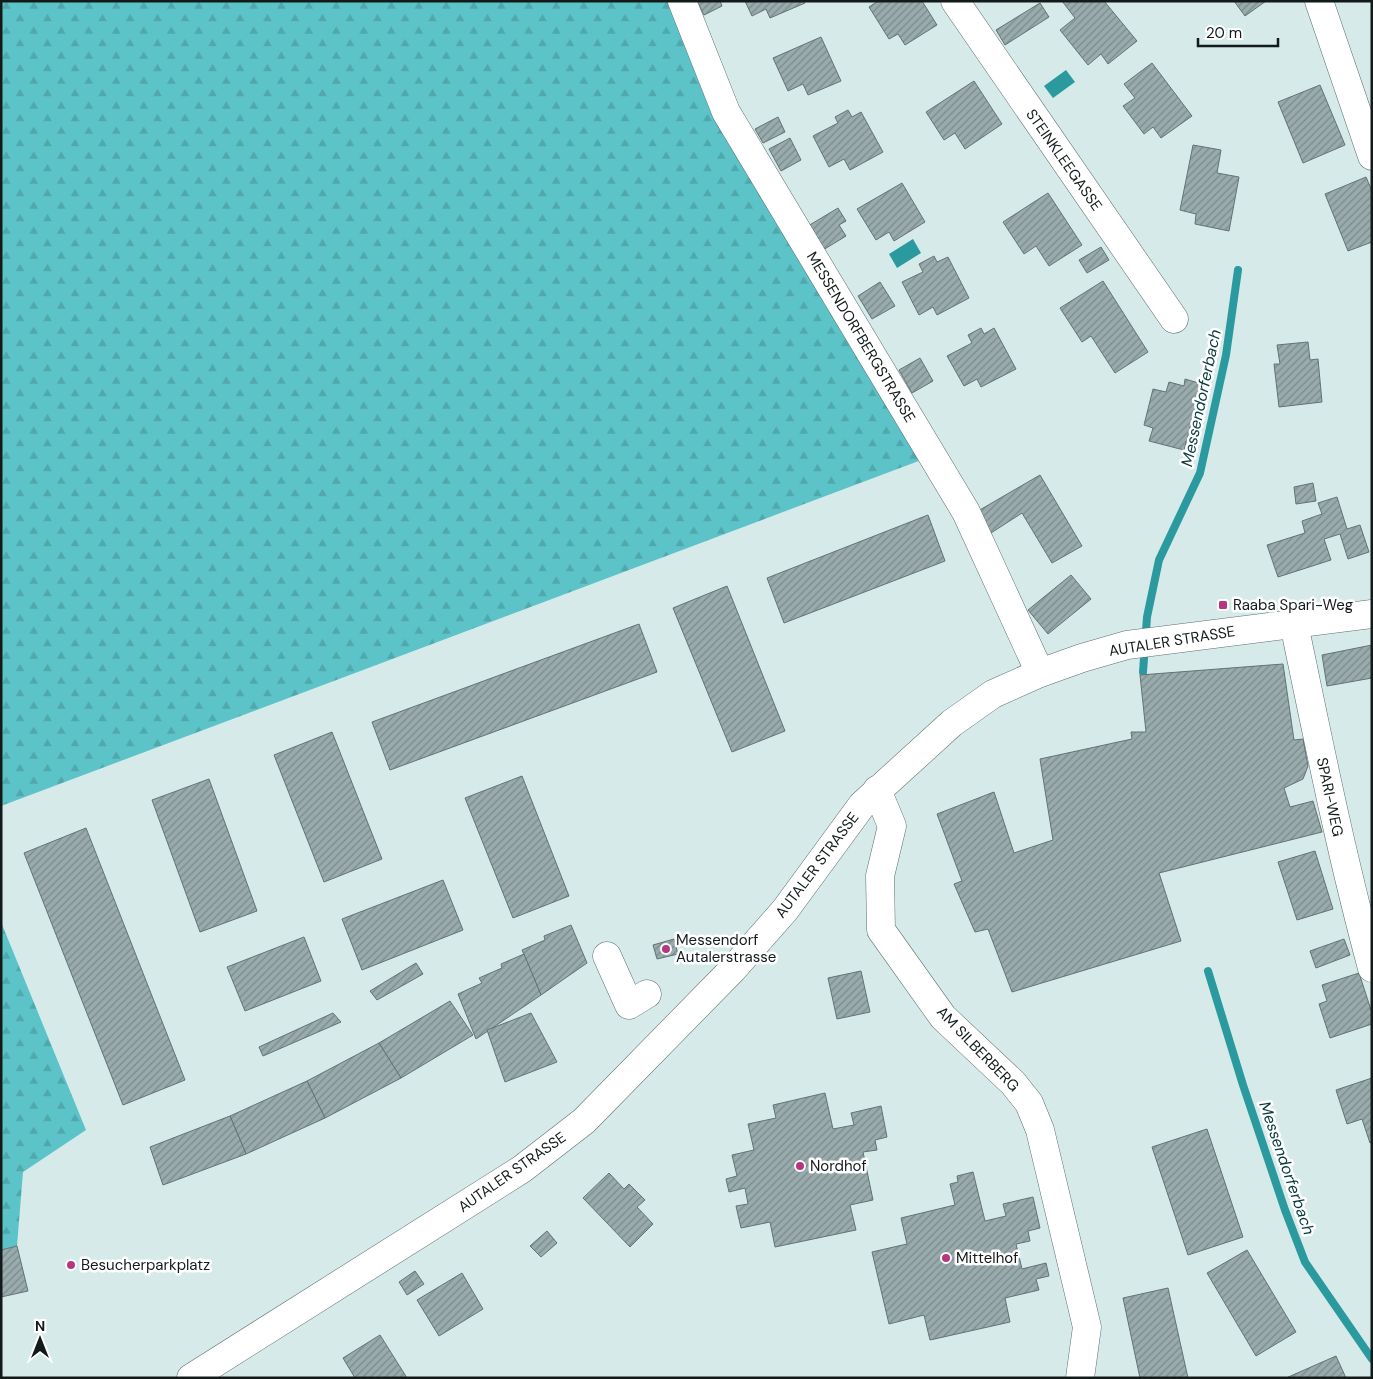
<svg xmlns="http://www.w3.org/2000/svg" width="1373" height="1379" viewBox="0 0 1373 1379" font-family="'DM Sans',sans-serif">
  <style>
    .forest { fill: url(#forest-firs) }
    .water { fill: #2a9a9f }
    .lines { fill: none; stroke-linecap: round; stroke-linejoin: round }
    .stream { stroke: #2a9a9f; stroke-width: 8 }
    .building { fill: url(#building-hatch); stroke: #627374 }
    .minor-casing { stroke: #5d6e6f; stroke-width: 29 }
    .major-casing { stroke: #5d6e6f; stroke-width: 29 }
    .minor { stroke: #fff; stroke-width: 28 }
    .major { stroke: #fff; stroke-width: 28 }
    .poi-dot { fill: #b73680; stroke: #fff; stroke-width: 2 }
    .labels { text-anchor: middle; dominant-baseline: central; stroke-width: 5; stroke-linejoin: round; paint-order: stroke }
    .street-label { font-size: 15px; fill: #131a1a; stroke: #fff }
    .poi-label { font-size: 15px; fill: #131a1a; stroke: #fff; text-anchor: start }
    .water-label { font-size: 16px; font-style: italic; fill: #093c3e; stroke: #fff }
  </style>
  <defs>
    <pattern id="forest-firs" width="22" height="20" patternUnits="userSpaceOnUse" patternTransform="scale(1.25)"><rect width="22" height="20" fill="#5cc4c9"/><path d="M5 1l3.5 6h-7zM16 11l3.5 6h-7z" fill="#4fa8ac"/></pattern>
    <pattern id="building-hatch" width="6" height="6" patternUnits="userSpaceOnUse" patternTransform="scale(1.25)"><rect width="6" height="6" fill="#99abac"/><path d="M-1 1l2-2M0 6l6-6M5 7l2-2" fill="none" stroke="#7c8a8b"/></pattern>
  </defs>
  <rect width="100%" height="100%" fill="#d6eaea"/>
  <!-- forest -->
  <g class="forest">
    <polygon points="1,1 674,1 924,459 1,806"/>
    <polygon points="1,922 86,1130 23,1172 17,1246 1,1250"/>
  </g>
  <!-- water -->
  <g class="water">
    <polygon points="1066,70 1075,82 1053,98 1044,86"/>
    <polygon points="913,239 921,253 897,268 889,254"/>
  </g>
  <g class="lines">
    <!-- stream -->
    <g class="stream">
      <polyline points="1143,672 1147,617 1159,560 1200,473 1226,355 1238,270"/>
      <polyline points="1208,971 1243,1085 1285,1210 1305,1262 1372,1359"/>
    </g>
  </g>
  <!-- building -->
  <g class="building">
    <polygon points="697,1 720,1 722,6 704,15"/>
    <polygon points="745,1 804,1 805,3 770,18 766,9 752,16"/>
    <polygon points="878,1 922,1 937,25 905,45 898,34 889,39 869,7"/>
    <polygon points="1062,1 1104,1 1137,41 1108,64 1101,54 1088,65 1060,30 1075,18"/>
    <polygon points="1234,1 1266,1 1245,16"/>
    <polygon points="1040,3 1049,17 1005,45 996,30"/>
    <polygon points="821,37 841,81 808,95 803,84 788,91 773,58"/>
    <polygon points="1152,63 1192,116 1161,138 1153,127 1144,134 1123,106 1135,98 1124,84"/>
    <polygon points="974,81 1002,124 965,149 955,133 944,140 926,112"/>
    <polygon points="1320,85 1345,145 1303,163 1278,102"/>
    <polygon points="848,110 852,117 861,112 883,152 850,170 844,159 829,167 813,136 838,123 835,117"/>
    <polygon points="778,117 785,132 763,143 755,129"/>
    <polygon points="790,138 801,160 781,171 769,149"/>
    <polygon points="1193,145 1221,150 1217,173 1239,177 1229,231 1195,224 1196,214 1180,210"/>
    <polygon points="1366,177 1372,191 1372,242 1348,251 1325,194"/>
    <polygon points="902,183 925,222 894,241 889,232 876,240 857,209"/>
    <polygon points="1048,193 1082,245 1049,266 1036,246 1024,254 1003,222"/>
    <polygon points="838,208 846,221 839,225 846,236 823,250 808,226"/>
    <polygon points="1101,247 1109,260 1087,273 1079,260"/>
    <polygon points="934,256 937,262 948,257 969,298 937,315 933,307 919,315 902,282 923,272 919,264"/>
    <polygon points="1103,281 1148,352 1115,373 1091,336 1082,342 1060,308"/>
    <polygon points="880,282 895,306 872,319 858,296"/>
    <polygon points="981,328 984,334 994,328 1016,369 981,387 977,379 964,386 947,356 972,343 968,335"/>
    <polygon points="1308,342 1310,360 1318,359 1322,402 1279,407 1274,364 1280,364 1277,345"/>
    <polygon points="920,358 933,381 912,393 899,370"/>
    <polygon points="1185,379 1202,384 1184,450 1149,441 1153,428 1144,425 1153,389 1166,392 1169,382 1184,386"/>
    <polygon points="1040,475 1082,546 1052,563 1022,513 991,533 978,511"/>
    <polygon points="1313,483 1316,501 1296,504 1294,487"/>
    <polygon points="1337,497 1347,529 1360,525 1369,552 1348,559 1340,534 1324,539 1331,560 1278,577 1267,545 1305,533 1302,521 1322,514 1318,503"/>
    <polygon points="928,515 945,561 784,623 767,578"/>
    <polygon points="1071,575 1091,599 1048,634 1028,610"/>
    <polygon points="727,586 785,731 732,752 673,608"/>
    <polygon points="639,624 657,672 390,770 372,722"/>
    <polygon points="1372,645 1372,678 1327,686 1322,655"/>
    <polygon points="1283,664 1294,740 1303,739 1308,766 1303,779 1284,788 1290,807 1313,801 1322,832 1159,873 1181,941 1012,992 988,929 975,932 954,884 962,881 937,814 994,792 1014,853 1053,840 1040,759 1132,739 1131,732 1146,732 1140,675"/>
    <polygon points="332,732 382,859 324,882 274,755"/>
    <polygon points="522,776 569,896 513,918 465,798"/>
    <polygon points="209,779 257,911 200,932 152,800"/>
    <polygon points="86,828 185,1080 123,1105 24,853"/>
    <polygon points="1315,851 1333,909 1297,920 1278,862"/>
    <polygon points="443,880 463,930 362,970 342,919"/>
    <polygon points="571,925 587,963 541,995 522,950 545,940 544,936"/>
    <polygon points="304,937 321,981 245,1011 227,967"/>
    <polygon points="674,939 678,954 657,959 653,945"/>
    <polygon points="1344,939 1350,955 1316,968 1310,951"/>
    <polygon points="524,954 541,995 476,1039 458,994 482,983 479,978 502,968 501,964"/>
    <polygon points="416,963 423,974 377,1000 370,991"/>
    <polygon points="861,971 870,1012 837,1019 828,978"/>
    <polygon points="1359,973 1372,1013 1372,1024 1330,1038 1319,1004 1327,1001 1322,985"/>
    <polygon points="450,1001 473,1035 401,1078 379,1043"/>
    <polygon points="333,1013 341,1022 263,1056 259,1047"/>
    <polygon points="531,1013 557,1062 505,1082 487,1030"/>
    <polygon points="379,1043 401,1078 325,1118 307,1081"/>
    <polygon points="1372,1078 1372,1142 1370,1143 1362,1119 1347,1124 1336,1090"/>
    <polygon points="307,1081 325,1118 246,1154 230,1116"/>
    <polygon points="825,1093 833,1129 854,1125 851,1113 881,1106 887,1137 875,1140 877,1150 863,1152 873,1200 850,1205 856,1230 775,1247 770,1222 741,1228 736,1206 748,1204 745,1188 729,1192 726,1179 737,1176 732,1155 754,1150 748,1124 776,1118 773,1105"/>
    <polygon points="230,1116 246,1154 163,1185 150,1147"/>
    <polygon points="1207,1129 1243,1237 1188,1255 1152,1147"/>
    <polygon points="973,1172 985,1221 1006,1216 1003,1204 1033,1197 1040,1228 1028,1231 1030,1241 1016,1244 1022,1269 1046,1263 1049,1276 1036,1279 1039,1290 1005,1298 1010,1322 930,1340 924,1315 889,1324 872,1252 907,1244 901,1218 955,1205 950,1184 958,1182 957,1176"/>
    <polygon points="609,1173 624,1189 629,1184 645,1200 637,1207 653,1224 630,1247 583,1198"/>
    <polygon points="547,1231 557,1243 541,1257 530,1246"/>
    <polygon points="17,1246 28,1291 1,1297 1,1250"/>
    <polygon points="1247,1250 1296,1332 1256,1356 1207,1273"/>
    <polygon points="415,1271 424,1284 407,1295 399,1282"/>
    <polygon points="462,1273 483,1309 439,1336 417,1300"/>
    <polygon points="1168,1288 1188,1378 1140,1378 1123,1298"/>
    <polygon points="380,1335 407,1378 355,1378 343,1358"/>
    <polygon points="1336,1356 1346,1378 1286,1378"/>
  </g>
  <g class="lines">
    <defs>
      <g id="minor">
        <polyline points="682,1 726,112 966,512 1040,673"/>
        <polyline points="955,1 1174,319"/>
        <polyline points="1319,1 1372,156"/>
        <path d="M1294 624C1318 739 1341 854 1372 968"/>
        <polyline points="877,790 892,826 880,876 881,930 943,1017 1013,1083 1029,1103 1040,1130 1087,1327 1080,1378"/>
        <polyline points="607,956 629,1005 647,994"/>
      </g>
      <polyline id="major" points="191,1378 522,1169 584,1121 733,969 785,910 862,805 952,723 993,694 1040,673 1082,658 1127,645 1372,614"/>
    </defs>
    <!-- minor casing -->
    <use href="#minor" class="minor-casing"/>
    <!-- major casing -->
    <use href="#major" class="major-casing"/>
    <!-- minor -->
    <use href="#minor" class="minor"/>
    <!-- major -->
    <use href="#major" class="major"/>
  </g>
  <!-- markers -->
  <g class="poi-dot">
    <rect x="1218" y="600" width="10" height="10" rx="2.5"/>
    <circle cx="666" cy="949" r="5"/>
    <circle cx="800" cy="1166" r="5"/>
    <circle cx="946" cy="1258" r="5"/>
    <circle cx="71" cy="1265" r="5"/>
  </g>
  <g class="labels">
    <!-- street labels -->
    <g class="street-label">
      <text transform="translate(1064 160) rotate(55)">STEINKLEEGASSE</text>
      <text transform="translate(861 337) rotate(59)">MESSENDORFBERGSTRASSE</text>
      <text transform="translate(1172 641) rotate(-9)">AUTALER STRASSE</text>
      <text transform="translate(1330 797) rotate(78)">SPARI-WEG</text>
      <text transform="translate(817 865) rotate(-53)">AUTALER STRASSE</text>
      <text transform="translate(978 1049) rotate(46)">AM SILBERBERG</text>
      <text transform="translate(512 1172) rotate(-35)">AUTALER STRASSE</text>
    </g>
    <!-- poi labels -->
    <g class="poi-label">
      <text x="1233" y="605">Raaba Spari-Weg</text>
      <text x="676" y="940">Messendorf<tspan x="676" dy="17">Autalerstrasse</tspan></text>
      <text x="810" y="1166">Nordhof</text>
      <text x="956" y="1258">Mittelhof</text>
      <text x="81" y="1265">Besucherparkplatz</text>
    </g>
    <!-- water labels -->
    <g class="water-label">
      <text transform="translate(1201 398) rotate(-78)">Messendorferbach</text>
      <text transform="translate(1287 1168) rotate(71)">Messendorferbach</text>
    </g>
  </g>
  <!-- border -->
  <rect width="1373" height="1379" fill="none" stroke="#131a1a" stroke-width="5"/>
  <!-- north arrow -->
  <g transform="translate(40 1339)" stroke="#ffffff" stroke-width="4" paint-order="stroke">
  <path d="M0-4L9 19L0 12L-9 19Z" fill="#131a1a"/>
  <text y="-8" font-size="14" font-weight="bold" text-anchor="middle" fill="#131a1a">N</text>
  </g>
  <!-- scale -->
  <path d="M1198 38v8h80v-8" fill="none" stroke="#131a1a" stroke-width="2.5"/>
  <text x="1206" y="38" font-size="15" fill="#131a1a" stroke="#ffffff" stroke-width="4" paint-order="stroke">20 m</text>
</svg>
